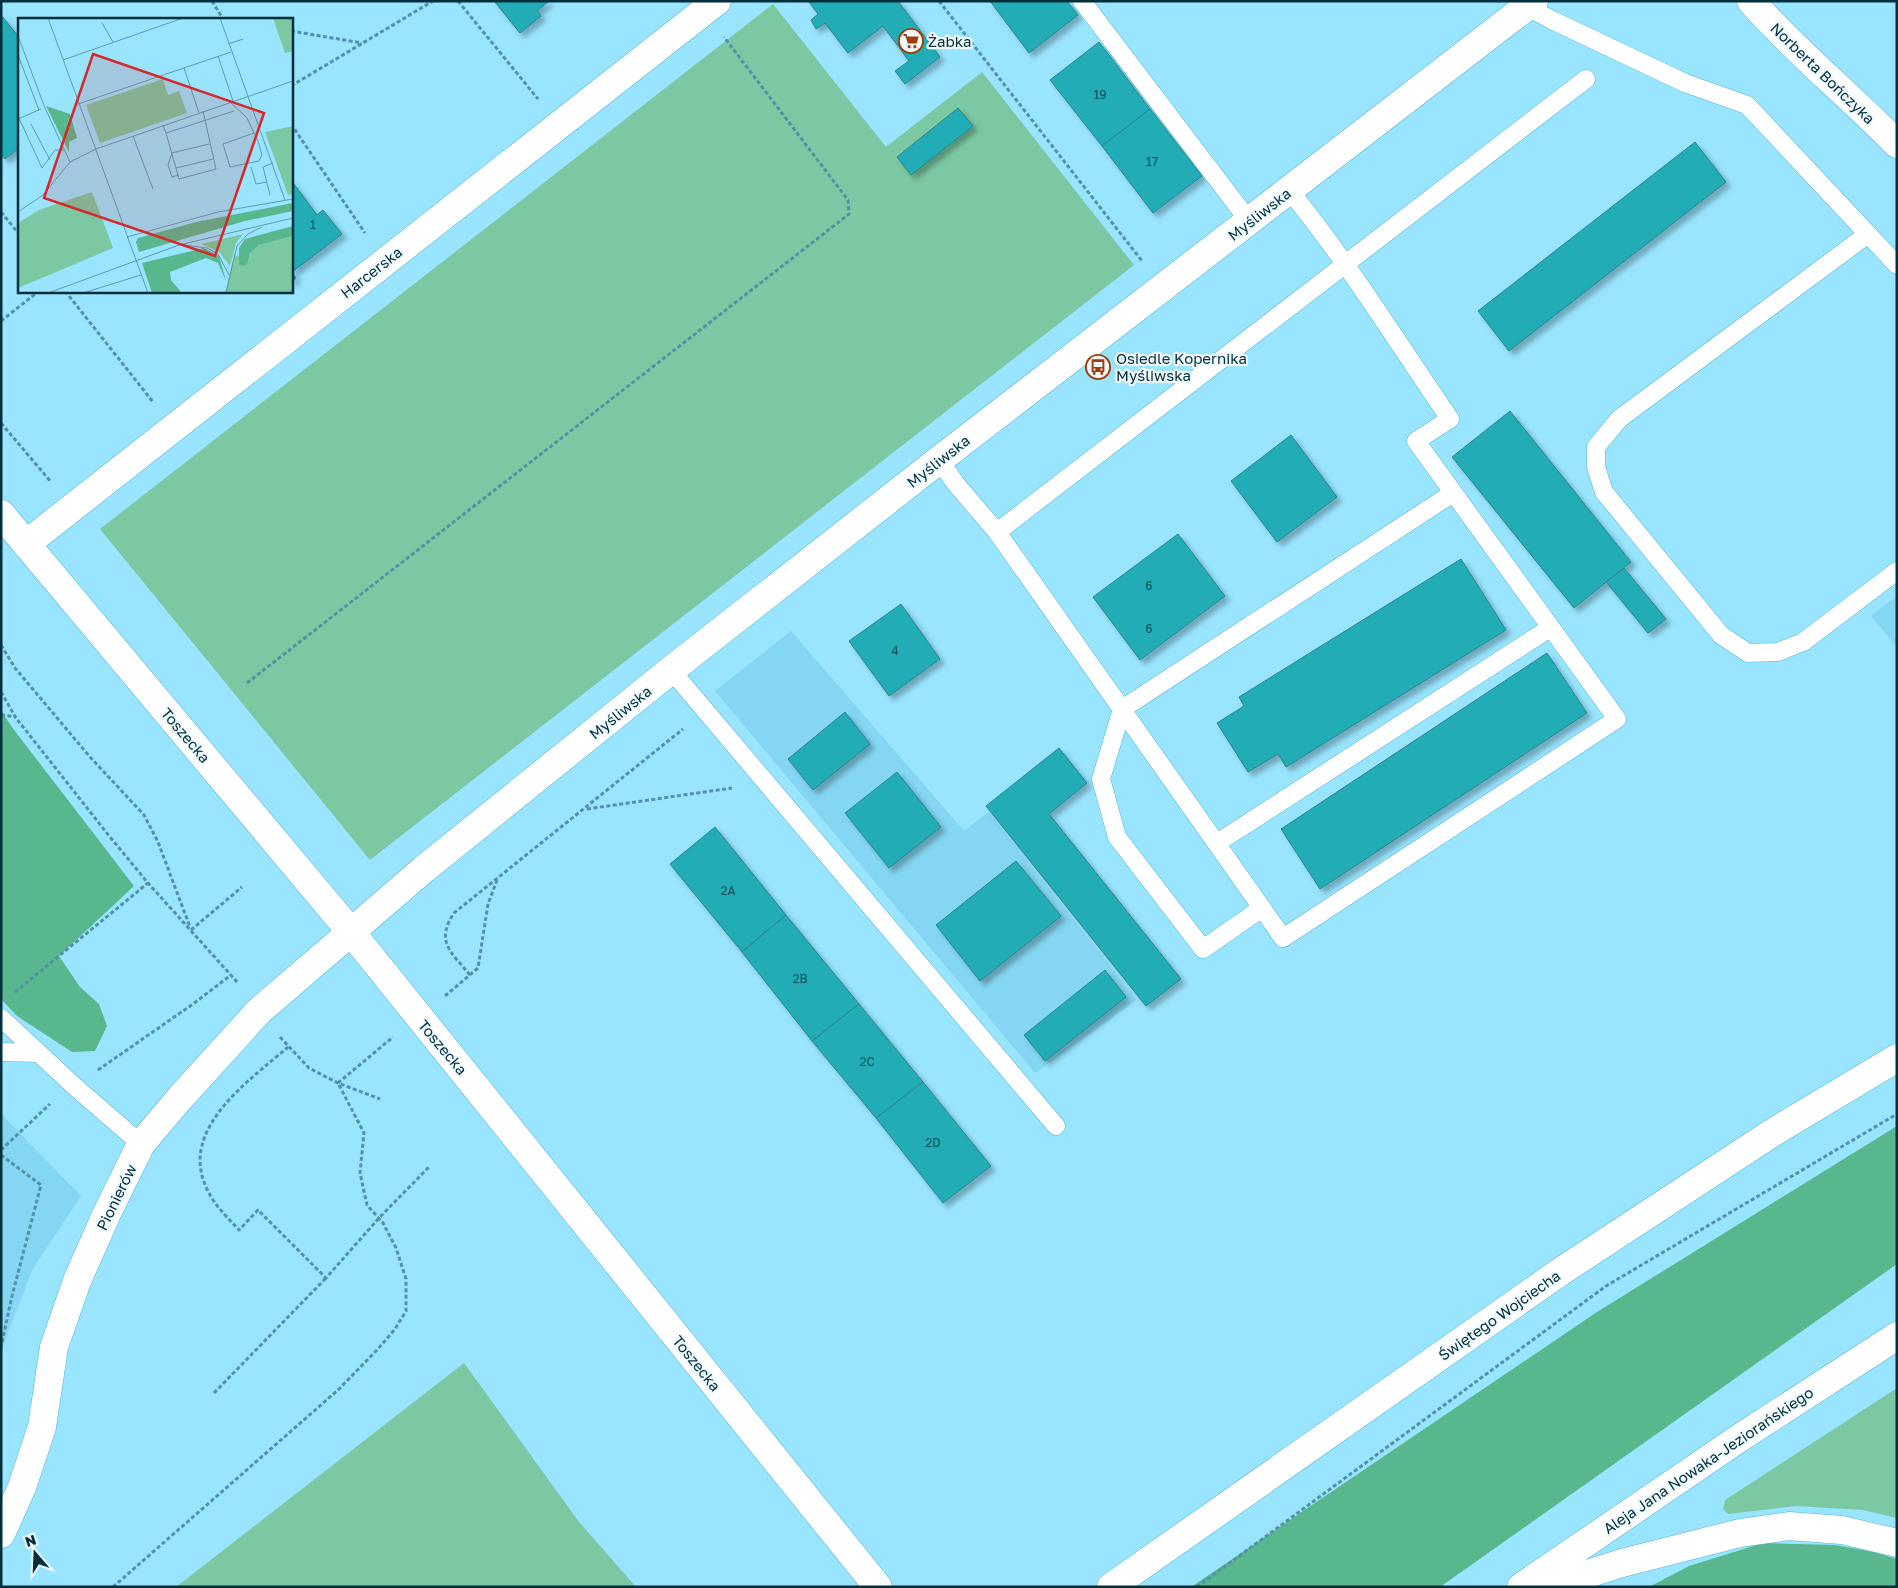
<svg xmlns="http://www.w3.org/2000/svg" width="1898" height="1588" viewBox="0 0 1898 1588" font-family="'Golos Text',sans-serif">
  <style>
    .built { fill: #84d6f2 }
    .green { fill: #7bc8a3 }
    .forest { fill: #59b78d }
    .building { fill: #20adb6; stroke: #2a848b; filter: url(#shadow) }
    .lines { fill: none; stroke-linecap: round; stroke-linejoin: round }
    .service-casing { stroke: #50b4d5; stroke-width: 19 }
    .minor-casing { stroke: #50b4d5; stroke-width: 29 }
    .tertiary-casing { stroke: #50b4d5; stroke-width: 29 }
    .secondary-casing { stroke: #50b4d5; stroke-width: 29 }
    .primary-casing { stroke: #50b4d5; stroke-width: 29 }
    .path { stroke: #5391a6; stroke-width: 3; stroke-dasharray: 4 2.5; stroke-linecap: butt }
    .service { stroke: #fff; stroke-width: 18 }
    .minor { stroke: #fff; stroke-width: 28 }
    .tertiary { stroke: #fff; stroke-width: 28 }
    .secondary { stroke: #fff; stroke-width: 28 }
    .primary { stroke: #fff; stroke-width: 28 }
    .labels { text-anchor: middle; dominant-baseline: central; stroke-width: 4.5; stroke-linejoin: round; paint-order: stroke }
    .number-label { font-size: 12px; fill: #094e5a }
    .poi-label { font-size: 15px; fill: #012f3c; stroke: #f1fafe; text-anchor: start }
    .street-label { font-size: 15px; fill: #012f3c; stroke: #f1fafe }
    .inset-road { fill: none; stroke: #5c9cb1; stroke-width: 1 }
    .view { fill: #d62828; fill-opacity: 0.15; stroke: #d62828; stroke-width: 2.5 }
    .inset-edge { fill: none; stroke: #012f3c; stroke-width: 2.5 }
  </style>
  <defs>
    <filter id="shadow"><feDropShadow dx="4.5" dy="4.5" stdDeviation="2.5" flood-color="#0004"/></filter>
  </defs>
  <rect width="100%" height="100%" fill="#99e4ff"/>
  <!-- built -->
  <g class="built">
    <polygon points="1897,596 1897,647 1871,616"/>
    <polygon points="791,631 964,831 988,812 1137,1000 1035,1073 715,691"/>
    <polygon points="1,1114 81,1196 32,1270 1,1351"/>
  </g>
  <!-- green -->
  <g class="green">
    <polygon points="773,4 886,147 982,72 1134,265 370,860 100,529"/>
    <polygon points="464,1363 579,1522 636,1587 176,1587"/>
    <polygon points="1897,1388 1897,1518 1863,1510 1796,1506 1728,1514 1723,1509 1725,1500"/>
  </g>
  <!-- forest -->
  <g class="forest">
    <polygon points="1,710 11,726 134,886 59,956 80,987 99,1004 107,1026 95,1051 72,1052 17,1016 1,999"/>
    <polygon points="1897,1126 1897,1264 1440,1587 1191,1587 1597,1312"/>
    <polygon points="1763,1543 1835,1545 1874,1552 1897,1559 1897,1587 1649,1587 1689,1566"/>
  </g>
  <!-- building -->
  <g class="building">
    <polygon points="494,1 549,1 537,11 541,16 520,33"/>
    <polygon points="810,1 898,1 940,57 905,84 895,71 909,61 883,26 848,53 825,23 816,29 811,20 818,14 809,2"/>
    <polygon points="990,1 1067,1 1078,15 1029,53"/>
    <polygon points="1,15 19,37 19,148 5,159 1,154"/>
    <polygon points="1099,42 1150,109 1102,146 1050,80"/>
    <polygon points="958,108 973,126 911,175 897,157"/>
    <polygon points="1150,109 1202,176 1153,213 1102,146"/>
    <polygon points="1695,142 1726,182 1509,351 1478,311"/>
    <polygon points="291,180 317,215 323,210 342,234 292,272 296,278 291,283"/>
    <polygon points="1510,411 1631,562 1574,608 1452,457"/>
    <polygon points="1291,435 1337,497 1277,542 1231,481"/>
    <polygon points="1178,534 1225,596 1140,660 1093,597"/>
    <polygon points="1461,559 1506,630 1286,767 1278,754 1248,772 1217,723 1244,706 1239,697"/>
    <polygon points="1624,568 1666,619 1648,633 1606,582"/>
    <polygon points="901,604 940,659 889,696 849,641"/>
    <polygon points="1547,653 1587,713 1320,889 1281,829"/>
    <polygon points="845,712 870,744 813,790 788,759"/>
    <polygon points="1059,748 1087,783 1049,814 1181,979 1146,1006 986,806"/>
    <polygon points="897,772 941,827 889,868 845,813"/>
    <polygon points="715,827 786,915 742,952 670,864"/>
    <polygon points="1016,861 1061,916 980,981 936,925"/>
    <polygon points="786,915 859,1004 812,1041 742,952"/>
    <polygon points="1105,970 1126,997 1045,1061 1024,1035"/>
    <polygon points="859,1004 923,1082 876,1118 812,1041"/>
    <polygon points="923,1082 991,1166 943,1203 876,1118"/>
  </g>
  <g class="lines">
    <defs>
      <g id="service">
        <polyline points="1082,1 1249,221"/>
        <polyline points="1527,7 1552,20 1685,83 1747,105 1897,265"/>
        <polyline points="1868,234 1619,419 1596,447 1596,467 1604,492 1721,635 1748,653 1778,652 1803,642 1897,571"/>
        <polyline points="939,460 956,484 997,532 1586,79"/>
        <path d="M997 532 1283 938 1617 719 1416 441 1450 419C1397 342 1348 262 1289 190"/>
        <polyline points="671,670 1056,1126"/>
        <polyline points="1217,843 1550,628"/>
        <polyline points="1262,908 1203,949 1117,837 1101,779 1122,709 1453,493"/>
        <polyline points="1,1018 73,1085 141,1144"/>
        <polyline points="1,1052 38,1053"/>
      </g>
      <g id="minor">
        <path d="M1751 1C1796 52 1849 95 1897 144"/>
        <polyline points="26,544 717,1"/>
      </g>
      <polyline id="tertiary" points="351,932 424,869 671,670 939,460 1534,1"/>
      <g id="secondary">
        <polyline points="1,514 351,932 878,1587"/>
        <polyline points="1,1534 22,1487 42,1427 54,1347 77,1281 107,1213 141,1144 180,1098 259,1011 351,932"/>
        <polyline points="1111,1587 1560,1272 1772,1133 1897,1058"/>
      </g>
      <g id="primary">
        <polyline points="1521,1587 1738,1439 1897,1336"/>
        <polyline points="1546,1587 1622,1563 1740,1533 1789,1526 1842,1530 1897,1543"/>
      </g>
    </defs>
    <!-- service casing -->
    <use href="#service" class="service-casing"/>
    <!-- minor casing -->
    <use href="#minor" class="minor-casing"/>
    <!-- tertiary casing -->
    <use href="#tertiary" class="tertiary-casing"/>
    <!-- secondary casing -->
    <use href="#secondary" class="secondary-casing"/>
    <!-- primary casing -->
    <use href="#primary" class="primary-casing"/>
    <!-- path -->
    <g class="path">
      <polyline points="212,1 223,19"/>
      <polyline points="458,1 538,99"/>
      <polyline points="939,1 1142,261"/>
      <polyline points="291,31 362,43"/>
      <polyline points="291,86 433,1"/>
      <polyline points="291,124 365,233"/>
      <polyline points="1,212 19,234"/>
      <polyline points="65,291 153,402"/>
      <polyline points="1,321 39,291"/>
      <polyline points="1,423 51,482"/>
      <polyline points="1,645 15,668 90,757 144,815 158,842 190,927"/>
      <polyline points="247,683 849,214 848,200 724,37"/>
      <polyline points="1,692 16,718 110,837 148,883 238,983"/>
      <polyline points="1,715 16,717"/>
      <polyline points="587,809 732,788"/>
      <polyline points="191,930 242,887"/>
      <path d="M470 975C451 952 435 942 454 913L683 729"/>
      <polyline points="15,992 148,883"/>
      <polyline points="445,996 478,968 488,904 497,880"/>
      <polyline points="280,1037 309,1068 338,1083 380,1099"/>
      <path d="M288 1047C249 1081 176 1130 208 1191 215 1206 228 1218 239 1230L258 1210 326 1278 379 1218 429 1167"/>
      <polyline points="98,1070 193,1004 231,975"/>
      <polyline points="338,1083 393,1037"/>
      <polyline points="1,1150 50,1104"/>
      <polyline points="1,1155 41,1185 12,1296 1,1347"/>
      <polyline points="214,1393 326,1278"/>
      <polyline points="113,1587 338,1390 378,1349 395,1329 406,1311 406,1279 396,1248 383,1223 367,1205 360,1173 364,1133 338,1083"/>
      <polyline points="1197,1587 1606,1286 1897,1114"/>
    </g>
    <!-- service -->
    <use href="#service" class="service"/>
    <!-- minor -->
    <use href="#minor" class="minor"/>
    <!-- tertiary -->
    <use href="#tertiary" class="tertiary"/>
    <!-- secondary -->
    <use href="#secondary" class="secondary"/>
    <!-- primary -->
    <use href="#primary" class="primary"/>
  </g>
  <!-- icons -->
  <defs>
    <symbol id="supermarket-ring" viewBox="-11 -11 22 22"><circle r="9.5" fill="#f1fafe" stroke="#a13d09" stroke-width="1.5"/><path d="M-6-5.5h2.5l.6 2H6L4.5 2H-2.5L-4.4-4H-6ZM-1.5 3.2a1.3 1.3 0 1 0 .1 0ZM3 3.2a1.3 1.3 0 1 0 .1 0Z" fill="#a13d09"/></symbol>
    <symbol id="bus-ring" viewBox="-11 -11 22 22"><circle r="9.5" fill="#f1fafe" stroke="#a13d09" stroke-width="1.5"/><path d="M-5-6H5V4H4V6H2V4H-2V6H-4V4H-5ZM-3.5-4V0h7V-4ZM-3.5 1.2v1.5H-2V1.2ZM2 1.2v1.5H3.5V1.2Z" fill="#a13d09"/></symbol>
  </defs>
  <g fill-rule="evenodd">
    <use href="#supermarket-ring" x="897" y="27" width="28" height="28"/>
    <use href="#bus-ring" x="1084" y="353" width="28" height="28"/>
  </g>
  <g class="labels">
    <!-- number labels -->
    <g class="number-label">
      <text x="1100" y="94">19</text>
      <text x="1152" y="161">17</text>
      <text x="313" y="224">1</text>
      <text x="1149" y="585">6</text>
      <text x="1149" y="628">6</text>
      <text x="895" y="650">4</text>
      <text x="728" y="890">2A</text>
      <text x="800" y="978">2B</text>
      <text x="867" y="1061">2C</text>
      <text x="933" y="1142">2D</text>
    </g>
    <!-- poi labels -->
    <g class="poi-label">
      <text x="928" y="41">Żabka</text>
      <text x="1116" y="358">Osiedle Kopernika<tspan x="1116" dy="17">Myśliwska</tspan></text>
    </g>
    <!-- street labels -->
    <g class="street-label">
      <text transform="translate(1823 73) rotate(44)">Norberta Bończyka</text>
      <text transform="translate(1259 214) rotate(-38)">Myśliwska</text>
      <text transform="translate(371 272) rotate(-38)">Harcerska</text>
      <text transform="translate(938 461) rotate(-38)">Myśliwska</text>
      <text transform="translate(620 712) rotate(-39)">Myśliwska</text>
      <text transform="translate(186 735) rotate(50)">Toszecka</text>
      <text transform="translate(443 1047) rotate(50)">Toszecka</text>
      <text transform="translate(116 1197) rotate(-64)">Pionierów</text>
      <text transform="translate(1499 1315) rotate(-35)">Świętego Wojciecha</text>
      <text transform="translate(697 1363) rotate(51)">Toszecka</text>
      <text transform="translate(1708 1460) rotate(-34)">Aleja Jana Nowaka-Jeziorańskiego</text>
    </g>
  </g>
  <!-- overview -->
  <g transform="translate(18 18)">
    <rect width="275" height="275" fill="#99e4ff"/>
    <path d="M255 0H275V33L267 35ZM145 61 150 77 161 73 169 95 82 125 68 87ZM275 108V176L270 177 247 114ZM74 174 95 230 0 270V205L21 192ZM225 216 218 225 212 248 201 234 183 226ZM275 218V275H207L216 237 230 242 232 235 241 227Z" fill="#7bc8a3"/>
    <path d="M28 88 52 96 59 120 51 124V134ZM275 185V193L227 203 121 234 118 224 120 220 178 204ZM275 208V218L241 227 232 235 229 247H221V230L227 221ZM186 230 201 238 208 263 200 245 188 240 152 254 153 262 164 275H134L124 245Z" fill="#59b78d"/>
    <path class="inset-road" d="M30 0 130 275M202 0 267 182M84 5 95 24M0 18 27 90 52 144M210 26 225 21M0 37 21 92M200 38 215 83M45 42 165 0M166 50 181 95M212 84 229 100 236 115 240 123 244 137 241 143 212 149 205 126 236 115M60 86 213 34M0 98 24 150 37 132H46M0 101 23 91M13 106 32 142M145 107 148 115 216 93M148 115 161 161 198 151 185 93M115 118 135 171M78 131 275 63M233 149 238 166 249 164M158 150 195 141M161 157 154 159 150 147 154 135 191 126M252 177 245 149 255 145M0 194 25 177 52 144 78 131M109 219 200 194 275 181M166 227 189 230 200 236 211 257M30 275 161 227 275 200M65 275 123 257M208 275 219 228 230 216 244 209"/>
    <path class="view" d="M75 36 246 95 197 238 26 180Z"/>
    <rect width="275" height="275" class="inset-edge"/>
  </g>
  <!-- border -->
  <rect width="1898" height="1588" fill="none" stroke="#012f3c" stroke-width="5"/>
  <!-- north arrow -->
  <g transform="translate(35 1553) rotate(341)" stroke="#f1fafe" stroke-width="4" paint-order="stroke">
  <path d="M0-4L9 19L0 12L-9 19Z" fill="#012f3c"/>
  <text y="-8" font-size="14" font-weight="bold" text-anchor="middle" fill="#012f3c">N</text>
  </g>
</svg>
